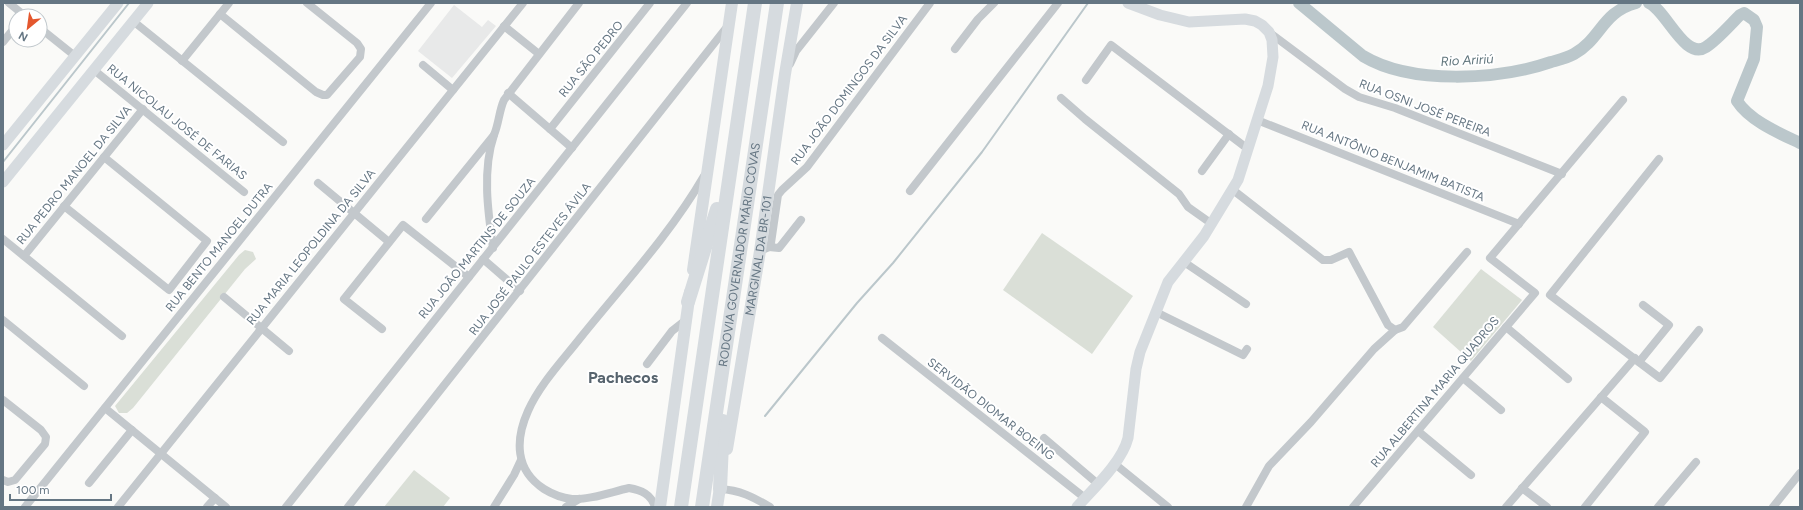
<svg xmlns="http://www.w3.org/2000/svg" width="1803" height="510" viewBox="0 0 1803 510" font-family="Figtree,sans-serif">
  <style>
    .built { fill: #e8e9e9 }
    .green { fill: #dadfd7 }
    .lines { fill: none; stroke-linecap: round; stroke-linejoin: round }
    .stream { stroke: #bbc7cb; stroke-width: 2 }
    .river { stroke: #bbc7cb; stroke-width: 12 }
    .street { stroke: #c3c8cc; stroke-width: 8 }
    .secondary { stroke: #d6dbdf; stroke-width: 11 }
    .primary { stroke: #d6dbdf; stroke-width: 12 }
    .highway { stroke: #d6dbdf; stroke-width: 14 }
    .labels { text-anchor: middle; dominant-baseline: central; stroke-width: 4; stroke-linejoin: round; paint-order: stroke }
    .street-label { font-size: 12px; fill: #657683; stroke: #fff }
    .water-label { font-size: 13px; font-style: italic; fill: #60757c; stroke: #fff }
    .district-label { font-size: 16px; font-weight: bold; fill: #57646e; stroke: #fff }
  </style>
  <rect width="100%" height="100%" fill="#fafaf8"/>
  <!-- built -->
  <polygon class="built" points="454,5 482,27 488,20 496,26 452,78 418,51"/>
  <!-- green -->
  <g class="green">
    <polygon points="1042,233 1133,296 1092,354 1003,290"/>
    <polygon points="245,250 253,252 256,259 245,269 133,408 127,413 119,413 115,406 239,255"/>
    <polygon points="1481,269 1522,300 1471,361 1433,327"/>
    <polygon points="414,470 450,498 443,507 384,507"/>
  </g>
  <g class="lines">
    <!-- stream -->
    <g class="stream">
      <polyline points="3,162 129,3"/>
      <polyline points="765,416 857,303 893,263 982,152 1088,3"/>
    </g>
    <!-- river -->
    <g class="river">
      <path d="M1299 3 1363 56C1411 85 1499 80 1551 62 1558 60 1567 58 1574 54 1601 39 1602 12 1636 3"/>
      <path d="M1649 3C1666 10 1685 61 1706 47 1717 40 1730 25 1740 15L1744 13 1754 20 1757 27 1754 59 1737 101C1750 121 1779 133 1800 143"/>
    </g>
    <!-- street -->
    <g class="street">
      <polyline points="9,3 25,16"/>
      <polyline points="220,14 316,92 323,95 327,95 360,57 361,49 357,43 307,3"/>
      <polyline points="133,21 283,142"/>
      <polyline points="504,26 539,54"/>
      <polyline points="40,28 75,56"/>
      <polyline points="1270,33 1345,89 1359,97 1395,108 1562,174"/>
      <polyline points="3,42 16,26"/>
      <polyline points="955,49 978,19 994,3"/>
      <polyline points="182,61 229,3"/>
      <polyline points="790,64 796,51 834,3"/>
      <polyline points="423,65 453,90"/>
      <polyline points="94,70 244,192"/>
      <polyline points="1086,80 1111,45 1248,149"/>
      <polyline points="508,93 572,148"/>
      <polyline points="1061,98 1085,119 1179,194 1188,207 1212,224"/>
      <polyline points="1257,120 1519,224"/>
      <polyline points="550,129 650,3"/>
      <path d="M494 135C499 123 499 111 504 100L579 3"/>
      <polyline points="1659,159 1550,295 1660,378 1699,330"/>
      <polyline points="1202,171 1229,134"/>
      <polyline points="318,183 389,242"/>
      <polyline points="1233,190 1323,260 1331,260 1349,252 1388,325 1395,330 1403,327 1467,252"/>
      <polyline points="910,191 1058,3"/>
      <polyline points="64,206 169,290 207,241 104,157"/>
      <path d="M426 219 494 135C482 170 488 212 493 248"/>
      <polyline points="3,239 122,336"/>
      <polyline points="769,247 779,248 801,220"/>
      <polyline points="760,251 769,247 771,243 778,195 782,190 807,167 930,3"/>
      <polyline points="24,256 143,109"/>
      <polyline points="483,259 520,291"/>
      <polyline points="1184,262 1246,304"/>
      <polyline points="224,297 289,351"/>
      <polyline points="1156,312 1243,355 1247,349"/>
      <polyline points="3,320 84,386"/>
      <polyline points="1506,327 1568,379"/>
      <polyline points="382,329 344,299 403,225 469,277"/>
      <polyline points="882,338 1085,498"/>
      <polyline points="1639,362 1669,325 1643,305"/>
      <polyline points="647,364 672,331 686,320"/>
      <polyline points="1463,378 1501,410"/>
      <polyline points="3,400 41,430 46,437 45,444 15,480 8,482 3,480"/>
      <polyline points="105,408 226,507"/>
      <polyline points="1418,431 1471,475"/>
      <polyline points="1044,438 1098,484"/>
      <polyline points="1115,464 1168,507"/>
      <polyline points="89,483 132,430"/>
      <polyline points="1522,488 1547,507"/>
      <path d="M720 489C740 490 753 497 770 507"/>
      <polyline points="25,507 431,3"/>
      <polyline points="118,507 523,3"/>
      <polyline points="207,507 215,498"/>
      <polyline points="286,507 687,3"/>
      <polyline points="348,507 727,27"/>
      <polyline points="494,507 514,475 521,460"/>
      <polyline points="566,507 579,499"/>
      <path d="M655 507C651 494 641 490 629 488 611 492 590 500 572 499 563 498 552 494 544 489 515 470 515 440 528 411 540 384 563 360 581 337 623 285 671 233 704 176"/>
      <polyline points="1246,507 1269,466 1311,422 1374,349 1395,330"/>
      <polyline points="1353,507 1535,293 1490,258 1623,100"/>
      <polyline points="1506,507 1635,358"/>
      <polyline points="1585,507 1645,432 1601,397"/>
      <polyline points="1658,507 1696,462"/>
      <polyline points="1773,507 1800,473"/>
    </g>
    <!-- secondary -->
    <g class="secondary">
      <polyline points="3,145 118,3"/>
      <polyline points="3,182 148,3"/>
      <path d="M1077 507C1094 488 1122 462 1128 438L1136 369 1140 352 1168 282 1204 236 1238 180 1268 86 1273 57 1272 40 1269 32 1262 25 1255 21 1245 19 1189 22 1160 15 1128 3"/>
    </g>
    <!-- primary -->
    <g class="primary">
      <polyline points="693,270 732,3"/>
      <path id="s1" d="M727 449 760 251 785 74 797 3"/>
      <polyline points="660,507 690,292"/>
      <polyline points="717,507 721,481"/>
    </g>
    <!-- highway -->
    <g class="highway">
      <polyline points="688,302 717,209"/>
      <polyline points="720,489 723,421"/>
      <polyline points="681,507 755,3"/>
      <path id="s2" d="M702 507 777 3"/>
    </g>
  </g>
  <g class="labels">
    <!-- street labels -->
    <g class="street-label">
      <text transform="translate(591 59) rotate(-51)">RUA SÃO PEDRO</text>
      <text transform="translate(849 90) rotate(-53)">RUA JOÃO DOMINGOS DA SILVA</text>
      <text transform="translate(1425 108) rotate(21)">RUA OSNI JOSÉ PEREIRA</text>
      <text transform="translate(177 122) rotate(39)">RUA NICOLAU JOSÉ DE FARIAS</text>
      <text transform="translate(1393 161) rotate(22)">RUA ANTÔNIO BENJAMIM BATISTA</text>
      <text transform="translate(74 175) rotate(-51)">RUA PEDRO MANOEL DA SILVA</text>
      <text transform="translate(219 247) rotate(-51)">RUA BENTO MANOEL DUTRA</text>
      <text transform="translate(311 247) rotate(-51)">RUA MARIA LEOPOLDINA DA SILVA</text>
      <text transform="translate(477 248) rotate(-51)">RUA JOÃO MARTINS DE SOUZA</text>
      <text stroke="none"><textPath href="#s2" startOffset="255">RODOVIA GOVERNADOR MÁRIO COVAS</textPath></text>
      <text stroke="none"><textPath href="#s1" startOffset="196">MARGINAL DA BR-101</textPath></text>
      <text transform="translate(530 259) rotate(-52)">RUA JOSÉ PAULO ESTEVES ÁVILA</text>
      <text transform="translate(1435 392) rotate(-50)">RUA ALBERTINA MARIA QUADROS</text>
      <text transform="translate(991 409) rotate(38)">SERVIDÃO DIOMAR BOEING</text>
    </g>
    <!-- water labels -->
    <g class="water-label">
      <text transform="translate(1467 60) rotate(-3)">Rio Aririú</text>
    </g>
    <!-- district labels -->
    <g class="district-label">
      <text x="623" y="377">Pachecos</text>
    </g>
  </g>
  <!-- border -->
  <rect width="1803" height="510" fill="none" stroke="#657683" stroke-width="8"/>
  <!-- north arrow -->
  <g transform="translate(28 28) rotate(209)"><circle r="19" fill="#ffffff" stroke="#c1c8cd"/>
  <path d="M0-3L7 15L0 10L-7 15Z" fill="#e4572e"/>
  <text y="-6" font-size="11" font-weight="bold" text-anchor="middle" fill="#657683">N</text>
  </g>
  <!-- scale -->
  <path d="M10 494v6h101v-6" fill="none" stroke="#657683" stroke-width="2"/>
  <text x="16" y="494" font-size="12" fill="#657683" stroke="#ffffff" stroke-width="3" paint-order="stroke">100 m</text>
</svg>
